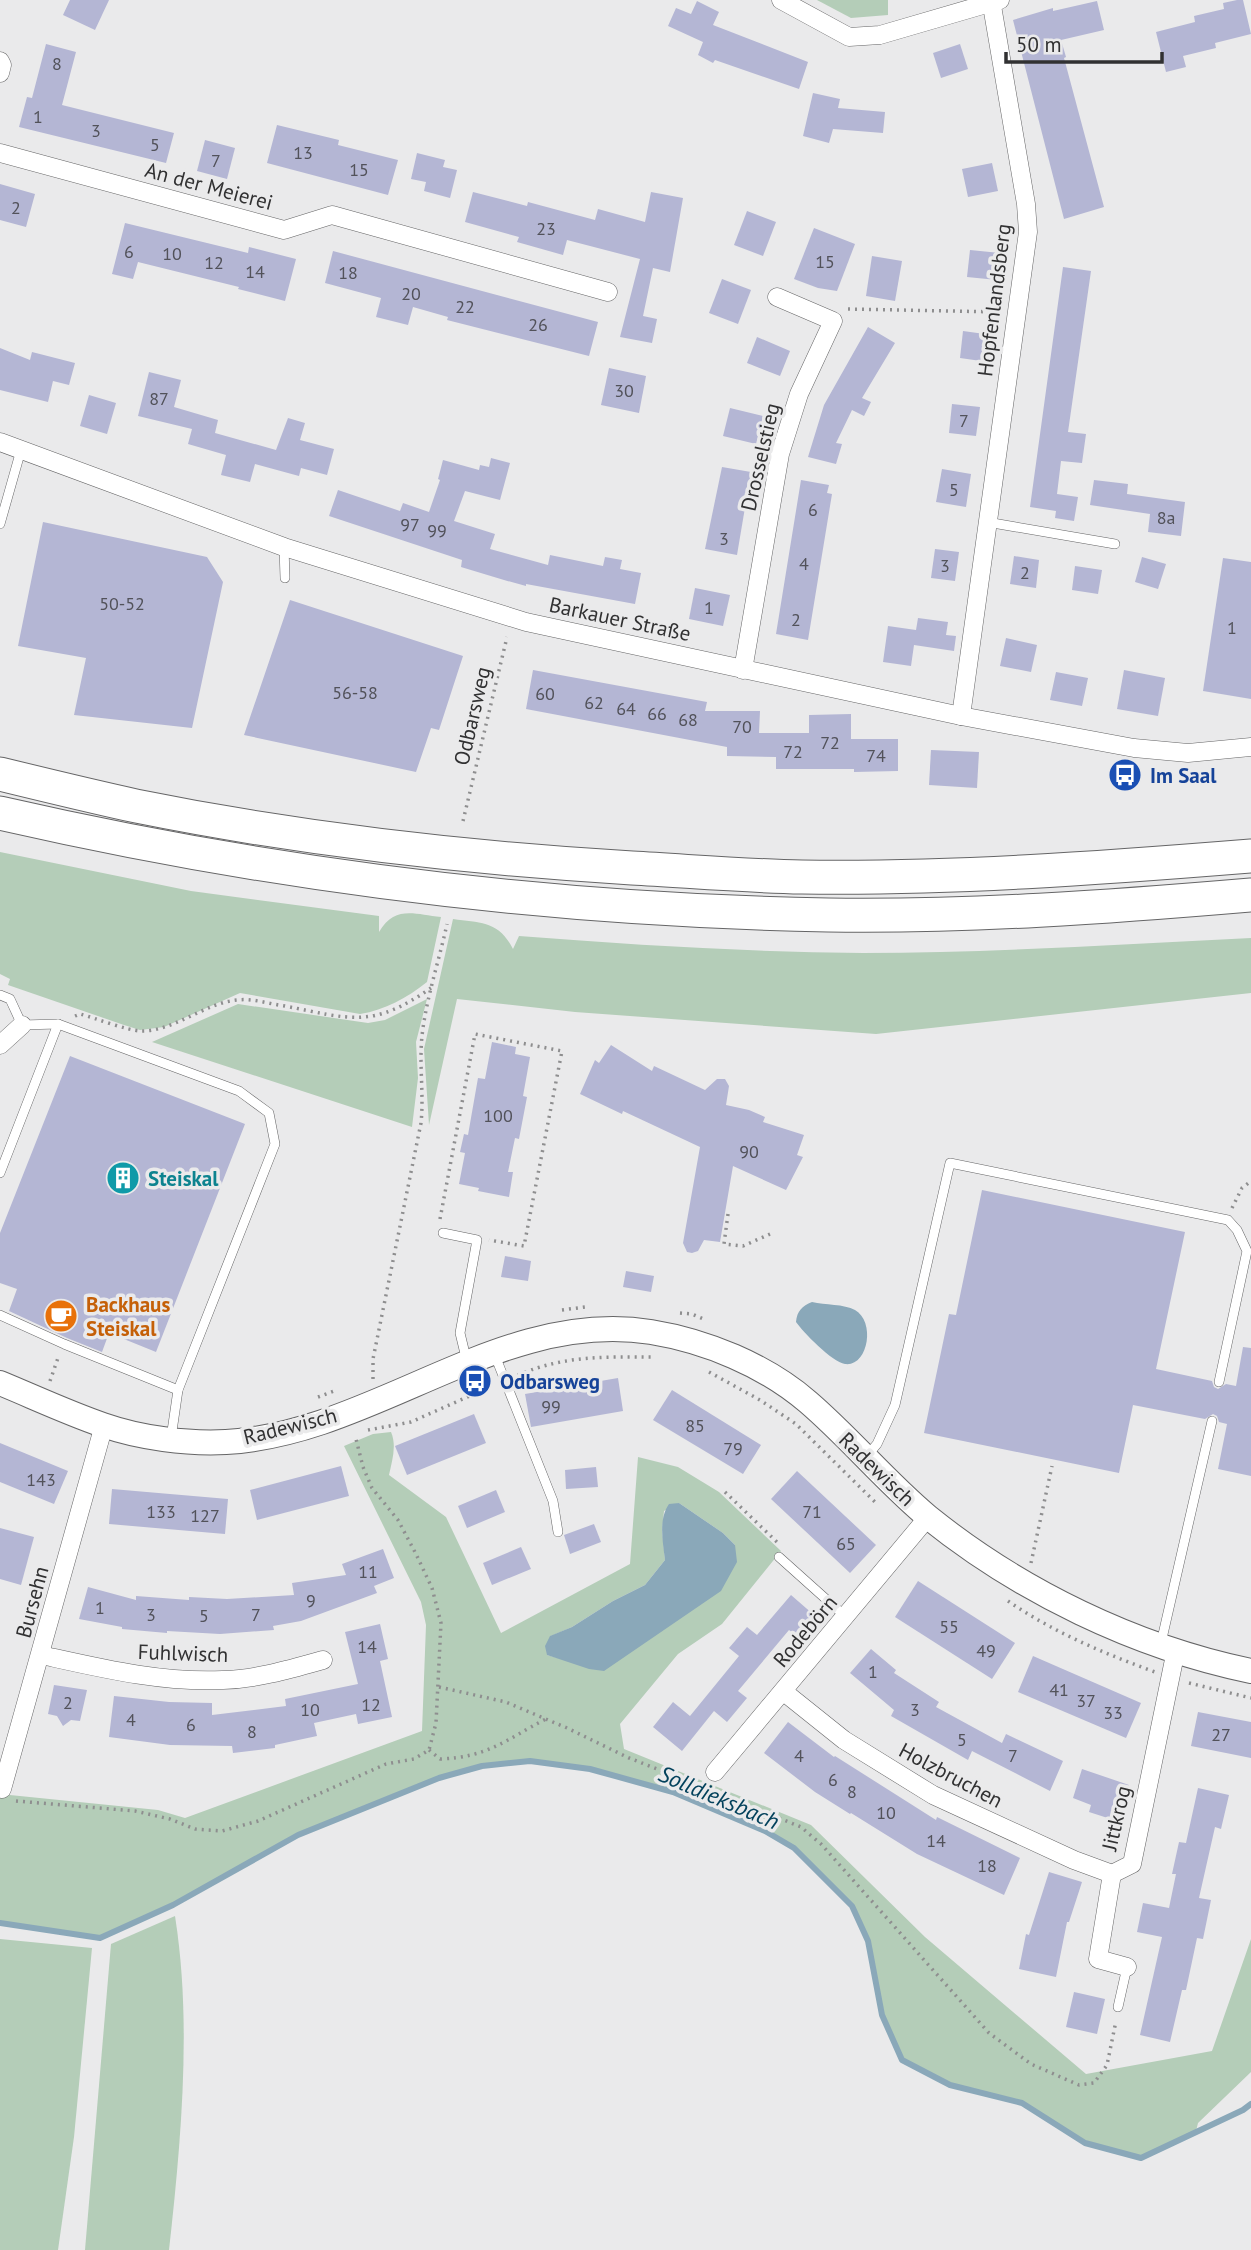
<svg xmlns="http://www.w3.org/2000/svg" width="1251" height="2250" viewBox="0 0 1251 2250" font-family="'PT Sans',sans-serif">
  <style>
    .green { fill: #b4cdb8; fill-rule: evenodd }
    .water { fill: #8aa8b9 }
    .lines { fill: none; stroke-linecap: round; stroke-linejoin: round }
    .stream { stroke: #8aa8b9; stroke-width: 6 }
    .building { fill: #b4b6d4 }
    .lane-casing { stroke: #656566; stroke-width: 10 }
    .street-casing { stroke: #656566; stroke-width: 19 }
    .secondary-casing { stroke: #656566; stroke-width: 26 }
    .highway-casing { stroke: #656566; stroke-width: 35 }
    .path { stroke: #8e8e8f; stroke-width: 3.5; stroke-dasharray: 2 5; stroke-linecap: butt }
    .lane { stroke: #fff; stroke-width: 9 }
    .street { stroke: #fff; stroke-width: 18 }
    .secondary { stroke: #fff; stroke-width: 24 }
    .highway { stroke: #fff; stroke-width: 33 }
    .labels { text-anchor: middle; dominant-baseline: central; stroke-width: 7; stroke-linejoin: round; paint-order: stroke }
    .number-label { font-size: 18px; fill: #52525a }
    .street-label { font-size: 21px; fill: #313132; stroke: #eaeaeb }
    .transit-label { font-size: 21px; font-weight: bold; fill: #164399; stroke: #eaeaeb; text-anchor: start }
    .culture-label { font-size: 21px; font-weight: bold; fill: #0d838f; stroke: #eaeaeb; text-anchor: start }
    .food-label { font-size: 21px; font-weight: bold; fill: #c56008; stroke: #eaeaeb; text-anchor: start }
    .water-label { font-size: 23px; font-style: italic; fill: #04425c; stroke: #eaeaeb }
  </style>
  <rect width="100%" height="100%" fill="#eaeaeb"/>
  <!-- green -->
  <g class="green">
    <polygon points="817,0 888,0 888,15 851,18"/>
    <path d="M0 852 191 891 379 916V932C395 905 414 914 441 917L427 982C407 998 385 1010 360 1014L240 993 164 1027 140 1030 124 1025 8 985 10 979 0 974Z"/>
    <path d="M453 919C481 923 499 921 513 949L519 936C634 945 748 952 863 953 993 953 1122 944 1251 938V993L876 1034 575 1012 457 999 429 1125 424 1049Z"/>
    <polygon points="427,999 416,1042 418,1078 412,1127 152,1042 238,1004 368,1023 385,1020"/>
    <path d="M391 1432C397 1446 392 1461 389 1475L446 1517 501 1633 630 1564 638 1457 678 1467 719 1492 781 1551 722 1624 678 1654 620 1724 624 1749 811 1825 925 1937 1086 2074 1212 2051 1251 1939V2072L1198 2123 1196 2131 1141 2158 1085 2143 1022 2103 950 2085 902 2060 882 2015 868 1941 852 1906 794 1848 765 1831 673 1792 590 1769 530 1761 482 1766 439 1778 298 1835 173 1905 100 1938 0 1923V1794L158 1810 185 1818 422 1731 426 1625 421 1602 344 1446 373 1434ZM679 1503 723 1533 735 1545 565 1660 547 1655 551 1636 572 1627 613 1601 645 1585 665 1560 662 1531 664 1511Z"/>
    <path d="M175 1916C192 2023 181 2142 169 2250H85L111 1944Z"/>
    <polygon points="0,1939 92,1948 74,2137 58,2250 0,2250"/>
  </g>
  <!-- water -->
  <g class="water">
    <path d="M812 1302C825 1305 844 1304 855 1310 876 1322 868 1367 845 1364 832 1362 803 1332 796 1322 797 1311 802 1306 812 1302Z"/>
    <path d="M679 1503 723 1533 735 1545 737 1562 721 1591 604 1671 589 1669 547 1655 545 1646 550 1636 572 1627 613 1601 645 1585 665 1560C663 1542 658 1520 669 1504Z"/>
  </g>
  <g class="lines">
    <!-- stream -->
    <polyline class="stream" points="0,1923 100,1938 173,1905 298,1835 439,1778 482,1766 530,1761 590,1769 673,1792 765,1831 794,1848 852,1906 868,1941 882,2015 902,2060 950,2085 1022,2103 1085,2143 1141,2158 1243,2110 1251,2104"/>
  </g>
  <!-- building -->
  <g class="building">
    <polygon points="70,0 109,0 95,30 63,15"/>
    <polygon points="1237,0 1243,0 1251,34 1215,43 1216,48 1183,56 1186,67 1166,72 1156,32 1195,22 1194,16 1224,9 1223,3"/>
    <polygon points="697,1 719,12 713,25 808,62 799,89 715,60 713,63 698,55 703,42 668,26 676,8 691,14"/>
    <polygon points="1097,1 1104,30 1061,40 1066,57 1064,58 1104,207 1064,219 1013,20 1053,8 1053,11"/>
    <polygon points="46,44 76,52 62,105 174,133 166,163 19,127 27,97 32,98"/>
    <polygon points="960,44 968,69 941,78 933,53"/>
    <polygon points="813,93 840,99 838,108 885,112 883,133 833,129 829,143 803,136"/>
    <polygon points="277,125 339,140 338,145 398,160 388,195 267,163"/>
    <polygon points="205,140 235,148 227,179 197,171"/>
    <polygon points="417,153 445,160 443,167 457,170 450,198 424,191 426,182 411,179"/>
    <polygon points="992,163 998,191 968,197 962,169"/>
    <polygon points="0,184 35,194 26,227 0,220"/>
    <polygon points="473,192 527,206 528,202 595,220 598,209 645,222 651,192 683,198 670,272 653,268 643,316 657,319 652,343 620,337 640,259 567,240 563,255 517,242 519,237 465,222"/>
    <polygon points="747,211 776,222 763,256 734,245"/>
    <polygon points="125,223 248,253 249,247 296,259 285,301 238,289 239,287 138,262 133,279 112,274"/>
    <polygon points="814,228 855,244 837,291 818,288 794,279"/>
    <polygon points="970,250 1000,253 997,280 967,277"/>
    <polygon points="333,251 598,322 589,356 447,320 448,317 413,307 408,325 376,317 381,298 325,283"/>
    <polygon points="872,256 902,261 895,301 866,296"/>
    <polygon points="1063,267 1091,271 1068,432 1086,434 1082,463 1061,461 1057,494 1078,497 1074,521 1055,518 1056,511 1030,507"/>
    <polygon points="722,279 751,290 738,324 709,313"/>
    <polygon points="868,327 895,343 862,398 871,402 864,416 852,410 836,443 842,444 836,464 808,457 824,405"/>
    <polygon points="963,331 992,335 988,362 960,358"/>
    <polygon points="757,337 790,351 780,376 747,363"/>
    <polygon points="0,348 30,360 32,352 75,363 69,385 53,381 48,402 0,390"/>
    <polygon points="609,368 646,376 639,413 601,405"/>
    <polygon points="149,372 181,380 174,407 218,420 215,433 276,450 288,418 305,423 300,440 334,449 327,475 301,468 299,476 255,464 250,482 221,475 226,455 188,444 192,429 138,416"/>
    <polygon points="89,395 116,403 107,434 80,426"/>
    <polygon points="952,404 980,407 976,436 949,433"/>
    <polygon points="730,408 763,416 756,444 723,436"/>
    <polygon points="491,458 510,463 500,500 465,491 454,521 495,534 490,549 548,565 550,555 603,566 605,557 622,560 620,569 641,573 635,604 526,584 526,586 504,580 461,567 462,560 329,516 338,490 400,511 403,503 429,512 440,480 438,479 443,460 479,470 480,465 489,467"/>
    <polygon points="722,467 751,472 737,555 705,549"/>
    <polygon points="942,469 971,474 966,507 936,502"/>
    <polygon points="801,480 829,485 827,493 832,494 808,640 776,634"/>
    <polygon points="1094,480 1128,484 1127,494 1185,502 1181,536 1148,532 1150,514 1090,505"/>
    <polygon points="43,522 207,557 223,582 192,728 74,715 86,658 18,646"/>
    <polygon points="935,549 959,552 955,581 931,578"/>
    <polygon points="1014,556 1039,560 1036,588 1010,584"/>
    <polygon points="1142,557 1166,564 1158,589 1135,582"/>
    <polygon points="1223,558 1251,562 1251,699 1203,691"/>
    <polygon points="1075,566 1102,570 1098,594 1072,590"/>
    <polygon points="695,588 730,595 723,626 689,619"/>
    <polygon points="290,600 463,656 439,730 431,728 416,772 244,735"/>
    <polygon points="918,618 948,622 946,635 956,636 954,651 914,645 911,666 883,662 888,626 916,630"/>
    <polygon points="1006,638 1037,645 1031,672 1000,666"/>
    <polygon points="533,670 707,702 705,711 760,711 759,733 809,733 809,715 851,714 851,739 898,739 898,771 854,772 854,769 776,769 776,757 727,756 727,747 526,709"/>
    <polygon points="1124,670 1165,678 1158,716 1117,709"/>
    <polygon points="1056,672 1088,678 1082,706 1050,700"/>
    <polygon points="931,750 979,752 977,788 929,785"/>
    <polygon points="492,1042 516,1047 515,1054 530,1057 523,1096 527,1097 519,1139 515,1138 508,1172 513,1172 509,1197 478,1191 479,1188 459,1184 465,1153 460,1152 464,1134 468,1135 478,1078 485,1079"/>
    <polygon points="611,1045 652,1071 654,1066 705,1090 717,1079 725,1079 729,1086 726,1105 749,1110 765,1117 763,1122 804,1135 797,1155 803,1157 786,1190 733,1166 720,1242 704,1240 698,1251 692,1253 687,1252 683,1243 700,1147 623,1111 622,1114 580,1094 595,1060 599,1063"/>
    <polygon points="70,1056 245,1124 156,1352 109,1333 102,1352 67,1338 9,1311 17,1289 0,1283 0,1233"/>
    <polygon points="982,1190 1185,1232 1156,1369 1212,1381 1214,1387 1218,1389 1226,1384 1236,1386 1243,1347 1251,1348 1251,1476 1218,1469 1227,1424 1219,1422 1217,1416 1213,1414 1205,1419 1133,1405 1119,1473 924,1433 949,1314 956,1315"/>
    <polygon points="505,1256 531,1261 528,1281 501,1277"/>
    <polygon points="626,1271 654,1276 651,1292 623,1287"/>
    <polygon points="618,1378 623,1411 531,1427 525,1394"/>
    <polygon points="672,1390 761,1445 743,1474 653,1420"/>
    <polygon points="474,1414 486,1443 407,1475 395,1446"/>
    <polygon points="0,1443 68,1471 54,1504 0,1482"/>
    <polygon points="341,1466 349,1496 257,1520 250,1490"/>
    <polygon points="596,1467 598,1487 566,1489 565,1470"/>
    <polygon points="797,1471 876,1545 850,1573 771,1499"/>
    <polygon points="112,1489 228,1499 225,1534 109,1524"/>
    <polygon points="496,1490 505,1512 467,1528 458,1506"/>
    <polygon points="594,1524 601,1542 570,1554 564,1535"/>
    <polygon points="0,1528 34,1537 21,1585 0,1579"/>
    <polygon points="521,1547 531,1569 492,1585 483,1563"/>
    <polygon points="383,1549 394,1578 374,1586 377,1593 301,1621 273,1626 274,1630 220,1634 167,1631 167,1633 122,1629 122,1627 79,1619 88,1587 136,1600 136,1596 189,1600 189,1597 227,1599 294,1595 292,1583 346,1575 342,1564"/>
    <polygon points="918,1581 1015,1643 992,1679 895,1617"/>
    <polygon points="791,1595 814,1615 797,1636 789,1630 738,1691 747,1698 727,1722 714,1711 682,1751 653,1727 673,1702 690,1716 739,1656 729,1648 747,1627 757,1635"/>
    <polygon points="380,1624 388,1659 380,1661 392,1717 358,1724 356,1714 314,1723 317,1736 275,1745 275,1748 233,1753 232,1746 170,1745 109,1737 114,1696 169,1702 212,1703 212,1715 286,1706 285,1699 358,1684 345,1632"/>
    <polygon points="871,1649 896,1670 894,1673 939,1702 936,1707 1002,1743 1006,1734 1063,1761 1050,1791 972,1751 968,1760 891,1716 894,1710 850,1673"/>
    <polygon points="1033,1656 1141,1703 1126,1738 1018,1692"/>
    <polygon points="54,1685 87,1690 80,1721 71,1720 63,1726 57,1716 48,1714"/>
    <polygon points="1198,1712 1251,1722 1251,1758 1191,1746"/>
    <polygon points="788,1722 834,1757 835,1756 936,1820 937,1817 1020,1858 1004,1895 917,1854 851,1813 850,1814 815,1792 764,1753"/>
    <polygon points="1082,1769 1129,1785 1117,1821 1089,1812 1091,1805 1073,1798"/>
    <polygon points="1198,1788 1229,1795 1221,1829 1215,1827 1199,1898 1211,1900 1203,1939 1197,1938 1186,1990 1182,1990 1170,2042 1140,2035 1162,1937 1137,1932 1143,1903 1169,1908 1176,1874 1172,1874 1179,1842 1186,1843"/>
    <polygon points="1049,1872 1082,1882 1069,1922 1067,1922 1056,1977 1019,1969 1026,1934 1029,1935"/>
    <polygon points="1074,1992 1105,1999 1097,2034 1066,2027"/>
  </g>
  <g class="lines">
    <defs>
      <g id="lane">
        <polyline points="987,522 1115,544"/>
        <polyline points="0,524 21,450"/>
        <polyline points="284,547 285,578"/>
        <polyline points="0,995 10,999 22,1025 58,1024 239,1091 269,1113 275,1144 178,1390 171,1438"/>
        <polyline points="0,1173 58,1024"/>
        <polyline points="443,1233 477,1240 460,1333 467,1362"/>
        <polyline points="0,1315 64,1344 178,1390"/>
        <polyline points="494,1353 553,1501 558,1532"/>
        <polyline points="866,1457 877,1444 895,1405 950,1163 1228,1220 1237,1230 1247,1251 1219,1382"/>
        <polyline points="779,1557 846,1617"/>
        <polyline points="1161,1643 1212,1421"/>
        <polyline points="1118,2007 1127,1967"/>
      </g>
      <g id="street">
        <polyline points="781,0 849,37 880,35 1000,0"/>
        <polyline points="0,61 2,65 0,73"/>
        <polyline points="0,153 284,230 332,215 608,292"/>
        <polyline points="0,442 284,547 526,622 961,716 1134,748 1188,753 1251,747"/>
        <polyline points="743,670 780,454 799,394 833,321 777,297"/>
        <polyline points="961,716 1028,232 1026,204 991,0"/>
        <polyline points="0,1045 22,1025"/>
        <path d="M41 1655C100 1668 161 1683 223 1680 257 1679 291 1669 323 1660"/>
        <polyline points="784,1692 844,1740 933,1795 1074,1860 1112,1874"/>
        <polyline points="715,1772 928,1517"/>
        <polyline points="2,1789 104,1425"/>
        <polyline points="1127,1967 1098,1959 1112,1874 1132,1864 1176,1650"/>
      </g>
      <path id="secondary" d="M0 1383C34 1397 68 1413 103 1425 140 1438 187 1444 226 1442 374 1434 500 1308 651 1332 706 1341 765 1365 808 1402 850 1438 885 1481 928 1517 1020 1591 1135 1647 1251 1671"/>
      <g id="highway">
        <path d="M0 774C45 785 90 796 136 806 299 839 465 858 632 868 688 871 745 876 802 877 952 879 1102 868 1251 856"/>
        <path d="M0 813C271 875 549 910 828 915 969 917 1110 907 1251 895"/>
      </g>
    </defs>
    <!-- lane casing -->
    <use href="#lane" class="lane-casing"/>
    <!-- street casing -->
    <use href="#street" class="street-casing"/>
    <!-- secondary casing -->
    <use href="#secondary" class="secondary-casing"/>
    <!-- highway casing -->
    <use href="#highway" class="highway-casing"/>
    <!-- path -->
    <g class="path">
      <polyline points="848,309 1000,312"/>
      <polyline points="463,821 507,637"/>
      <path d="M75 1016 80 1014C95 1018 128 1031 142 1031 174 1031 205 1003 237 1000 253 998 269 1004 285 1006 351 1019 372 1029 431 988"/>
      <polyline points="1232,1208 1242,1188 1251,1181"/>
      <polyline points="728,1214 724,1244 743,1246 770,1234"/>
      <polyline points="440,1219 475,1034 562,1051 524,1246 489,1240"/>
      <polyline points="562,1310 585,1307"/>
      <polyline points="680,1313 692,1314 706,1320"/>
      <polyline points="709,1372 760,1400 796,1424 875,1502"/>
      <path d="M518 1375C566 1355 604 1357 655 1357"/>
      <path d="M373 1379V1359L421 1123C424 1094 419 1065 422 1036 426 999 439 961 447 924"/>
      <polyline points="50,1381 59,1355"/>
      <polyline points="318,1397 337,1390"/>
      <polyline points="368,1430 411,1422 492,1386"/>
      <polyline points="725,1492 779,1544"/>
      <polyline points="1031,1563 1052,1466"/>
      <path d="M1008 1601C1053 1632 1103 1653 1155 1672"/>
      <polyline points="1189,1683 1251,1698"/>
      <polyline points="439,1687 506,1702 567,1728 629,1758 701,1786"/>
      <path d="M429 1750 440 1759C489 1757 505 1740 546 1719"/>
      <polyline points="714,1792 801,1827 821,1844 989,2033 1031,2064 1079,2085 1094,2083 1107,2065 1116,2021"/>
      <polyline points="16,1801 135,1811 170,1819 195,1829 222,1831 258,1821 386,1764 414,1759 429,1750 436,1723 441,1623 432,1588 416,1554 398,1520 372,1488 363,1467 355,1435"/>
    </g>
    <!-- lane -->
    <use href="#lane" class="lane"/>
    <!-- street -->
    <use href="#street" class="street"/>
    <!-- secondary -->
    <use href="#secondary" class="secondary"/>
    <!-- highway -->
    <use href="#highway" class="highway"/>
  </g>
  <!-- icons -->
  <defs>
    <symbol id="bus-disc" viewBox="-11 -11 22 22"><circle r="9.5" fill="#1a4fb4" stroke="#eaeaeb"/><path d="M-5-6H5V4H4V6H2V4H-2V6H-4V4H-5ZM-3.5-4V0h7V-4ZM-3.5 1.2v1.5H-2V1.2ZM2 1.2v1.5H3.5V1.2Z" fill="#fff"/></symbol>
    <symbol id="building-disc" viewBox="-11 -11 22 22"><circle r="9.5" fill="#0f9aa8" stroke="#eaeaeb"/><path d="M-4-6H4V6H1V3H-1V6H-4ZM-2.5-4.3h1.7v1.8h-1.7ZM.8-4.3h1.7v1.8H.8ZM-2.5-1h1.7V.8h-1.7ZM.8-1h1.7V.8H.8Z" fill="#fff"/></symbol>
    <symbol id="cafe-disc" viewBox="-11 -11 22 22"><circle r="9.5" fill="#e8710a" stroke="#eaeaeb"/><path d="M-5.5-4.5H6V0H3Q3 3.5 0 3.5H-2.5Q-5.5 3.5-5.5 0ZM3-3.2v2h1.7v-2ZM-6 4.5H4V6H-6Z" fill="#fff"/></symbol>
  </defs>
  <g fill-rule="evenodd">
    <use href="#bus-disc" x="1106" y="756" width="38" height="38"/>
    <use href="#building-disc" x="104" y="1159" width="38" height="38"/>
    <use href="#cafe-disc" x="42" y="1297" width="38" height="38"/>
    <use href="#bus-disc" x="456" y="1362" width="38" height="38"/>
  </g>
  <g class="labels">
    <!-- number labels -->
    <g class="number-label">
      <text x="57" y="63">8</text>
      <text x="38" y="116">1</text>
      <text x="96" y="130">3</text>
      <text x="155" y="144">5</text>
      <text x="303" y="152">13</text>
      <text x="216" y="160">7</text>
      <text x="359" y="169">15</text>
      <text x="16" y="207">2</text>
      <text x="546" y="228">23</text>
      <text x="129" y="251">6</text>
      <text x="172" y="253">10</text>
      <text x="825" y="261">15</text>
      <text x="214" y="262">12</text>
      <text x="255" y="271">14</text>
      <text x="348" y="272">18</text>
      <text x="411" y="293">20</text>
      <text x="465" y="306">22</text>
      <text x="538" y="324">26</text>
      <text x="624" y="390">30</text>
      <text x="159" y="398">87</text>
      <text x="964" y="420">7</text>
      <text x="954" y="489">5</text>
      <text x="813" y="509">6</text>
      <text x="1166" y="517">8a</text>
      <text x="410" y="524">97</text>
      <text x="437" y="530">99</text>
      <text x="724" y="538">3</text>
      <text x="804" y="563">4</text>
      <text x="945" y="565">3</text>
      <text x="1025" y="572">2</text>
      <text x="122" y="603">50-52</text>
      <text x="709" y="607">1</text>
      <text x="796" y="619">2</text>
      <text x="1232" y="627">1</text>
      <text x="355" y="692">56-58</text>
      <text x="545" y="693">60</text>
      <text x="594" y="702">62</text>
      <text x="626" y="708">64</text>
      <text x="657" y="713">66</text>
      <text x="688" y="719">68</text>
      <text x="742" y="726">70</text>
      <text x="830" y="742">72</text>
      <text x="793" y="751">72</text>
      <text x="876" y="755">74</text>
      <text x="498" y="1115">100</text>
      <text x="749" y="1151">90</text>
      <text x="551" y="1406">99</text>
      <text x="695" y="1425">85</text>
      <text x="733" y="1448">79</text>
      <text x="41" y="1479">143</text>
      <text x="161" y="1511">133</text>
      <text x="812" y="1511">71</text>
      <text x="205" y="1515">127</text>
      <text x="846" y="1543">65</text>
      <text x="368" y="1571">11</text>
      <text x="311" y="1600">9</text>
      <text x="100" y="1607">1</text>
      <text x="151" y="1614">3</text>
      <text x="256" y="1614">7</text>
      <text x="204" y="1615">5</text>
      <text x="949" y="1626">55</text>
      <text x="367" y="1646">14</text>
      <text x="986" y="1650">49</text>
      <text x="873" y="1671">1</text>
      <text x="1059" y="1689">41</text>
      <text x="1086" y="1700">37</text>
      <text x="68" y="1702">2</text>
      <text x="371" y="1704">12</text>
      <text x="310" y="1709">10</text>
      <text x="915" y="1709">3</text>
      <text x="1113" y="1712">33</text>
      <text x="131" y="1719">4</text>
      <text x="191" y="1724">6</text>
      <text x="252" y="1731">8</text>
      <text x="1221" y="1734">27</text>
      <text x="962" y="1739">5</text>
      <text x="799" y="1755">4</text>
      <text x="1013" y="1755">7</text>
      <text x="833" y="1779">6</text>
      <text x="852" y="1791">8</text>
      <text x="886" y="1812">10</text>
      <text x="936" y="1840">14</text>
      <text x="987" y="1865">18</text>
    </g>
    <!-- street labels -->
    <g class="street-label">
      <text transform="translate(209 186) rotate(15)">An der Meierei</text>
      <text transform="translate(994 300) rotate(-83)">Hopfenlandsberg</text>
      <text transform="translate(760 457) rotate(-77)">Drosselstieg</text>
      <text transform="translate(620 619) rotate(12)">Barkauer Straße</text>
      <text transform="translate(472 716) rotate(-77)">Odbarsweg</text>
      <text transform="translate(290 1426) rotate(-14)">Radewisch</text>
      <text transform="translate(877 1469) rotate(44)">Radewisch</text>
      <text transform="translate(32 1602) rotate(-75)">Bursehn</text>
      <text transform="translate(805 1631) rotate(-50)">Rodebörn</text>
      <text transform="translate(183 1653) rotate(2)">Fuhlwisch</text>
      <text transform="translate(951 1775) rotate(28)">Holzbruchen</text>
      <text transform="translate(1116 1818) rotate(-77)">Jittkrog</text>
    </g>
    <!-- transit labels -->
    <g class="transit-label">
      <text x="1150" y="775">Im Saal</text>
      <text x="500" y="1381">Odbarsweg</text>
    </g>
    <!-- culture labels -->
    <g class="culture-label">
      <text x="148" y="1178">Steiskal</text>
    </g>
    <!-- food labels -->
    <g class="food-label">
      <text x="86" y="1304">Backhaus<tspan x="86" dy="24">Steiskal</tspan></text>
    </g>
    <!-- water labels -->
    <g class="water-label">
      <text transform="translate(719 1797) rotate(23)">Solldieksbach</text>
    </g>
  </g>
  <!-- scale -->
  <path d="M1006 52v10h156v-10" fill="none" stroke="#313132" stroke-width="3.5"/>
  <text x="1016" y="52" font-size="21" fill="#313132" stroke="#eaeaeb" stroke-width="5" paint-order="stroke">50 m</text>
</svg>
